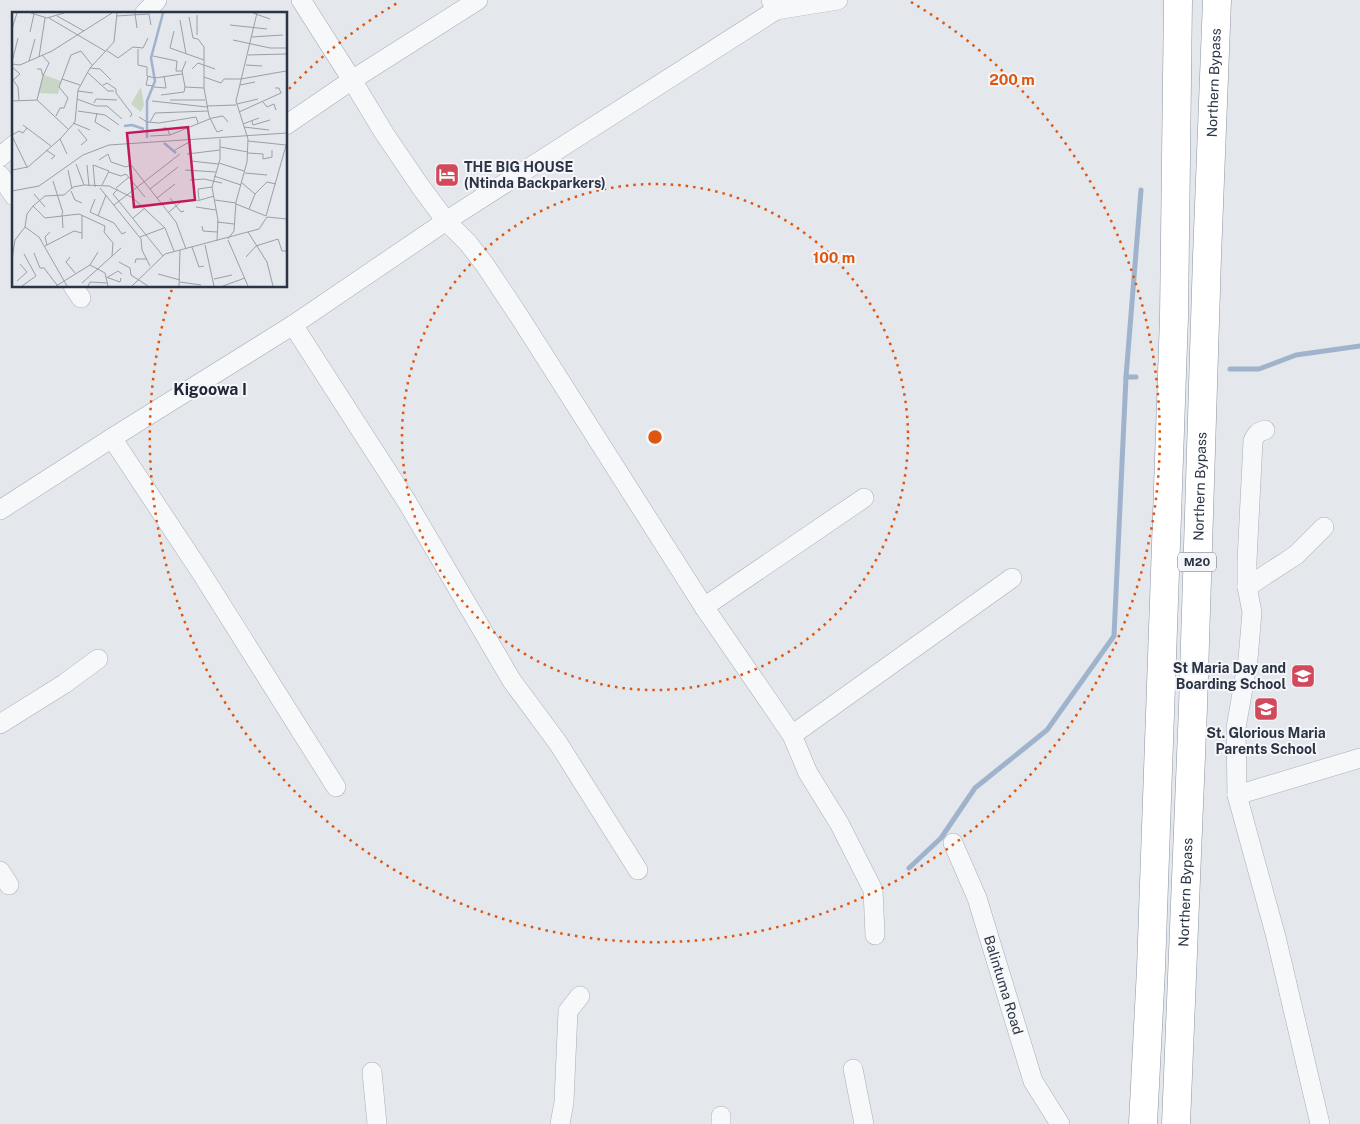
<svg xmlns="http://www.w3.org/2000/svg" width="1360" height="1124" viewBox="0 0 1360 1124" font-family="'Public Sans',sans-serif">
  <style>
    .lines { fill: none; stroke-linecap: round; stroke-linejoin: round }
    .stream { stroke: #9fb4cc; stroke-width: 5 }
    .minor-casing { stroke: #a9aeb7; stroke-width: 20 }
    .highway-casing { stroke: #8b94a3; stroke-width: 29 }
    .minor { stroke: #f7f8fa; stroke-width: 19 }
    .highway { stroke: #fff; stroke-width: 28 }
    .ring { fill: none; stroke: #df570f; stroke-width: 2.5; stroke-dasharray: 2.5 5 }
    .labels { text-anchor: middle; dominant-baseline: central; stroke-width: 4; stroke-linejoin: round; paint-order: stroke }
    .shield { fill: #f4f6f9; stroke: #676e7b; stroke-width: 1 }
    .shield-label { font-size: 12px; font-weight: bold; fill: #2b3445 }
    .street-label { font-size: 14px; fill: #2b3445; stroke: #f4f6f9 }
    .poi-label { font-size: 14px; font-weight: bold; fill: #2b3445; stroke: #f4f6f9; text-anchor: start }
    .quarter-label { font-size: 16px; font-weight: bold; fill: #1d2536; stroke: #f4f6f9 }
    .inset-river { fill: none; stroke: #9fb4cc; stroke-width: 2.5 }
    .inset-road { fill: none; stroke: #9a9fa9; stroke-width: 1 }
    .view { fill: #c2185b; fill-opacity: 0.15; stroke: #c2185b; stroke-width: 2.5 }
    .inset-edge { fill: none; stroke: #2b3445; stroke-width: 2.5 }
    .centre { fill: #df570f; stroke: #f4f6f9; stroke-width: 2.5 }
    .ring-label { font-size: 15px; text-anchor: middle; font-weight: bold; fill: #df570f; stroke: #f4f6f9; stroke-width: 4; stroke-linejoin: round; paint-order: stroke }
  </style>
  <rect width="100%" height="100%" fill="#e4e7ec"/>
  <g class="lines">
    <!-- stream -->
    <g class="stream">
      <polyline points="1230,369 1259,369 1296,355 1360,346"/>
      <polyline points="1126,377 1136,377"/>
      <polyline points="909,868 941,838 975,788 1047,730 1114,636 1126,377 1141,190"/>
    </g>
    <defs>
      <g id="minor">
        <polyline points="301,0 352,80 384,133 420,186 446,221 468,243 485,265 519,316 704,607 792,735 808,773 839,823 873,890 875,935"/>
        <polyline points="776,10 838,0"/>
        <polyline points="144,14 157,0"/>
        <polyline points="286,125 352,80 478,0"/>
        <polyline points="0,157 14,145"/>
        <polyline points="0,175 14,196"/>
        <polyline points="73,286 81,298"/>
        <polyline points="293,325 407,502 512,681 558,743 638,870"/>
        <polyline points="112,438 200,571 336,787"/>
        <polyline points="0,510 112,438 293,325 446,221 776,10 771,0"/>
        <polyline points="1247,587 1296,555 1324,527"/>
        <polyline points="704,607 864,498"/>
        <polyline points="0,724 64,684 98,659"/>
        <polyline points="792,735 1012,578"/>
        <path d="M1237 795 1236 728 1248 659 1252 612 1247 587V561L1253 441C1256 434 1258 432 1265 430"/>
        <path id="s1" d="M953 843 977 898 1033 1081 1060 1124"/>
        <polyline points="0,871 9,885"/>
        <polyline points="853,1069 864,1124"/>
        <polyline points="372,1072 377,1124"/>
        <polyline points="560,1124 564,1102 568,1011 580,996"/>
        <polyline points="721,1124 721,1116"/>
        <polyline points="1320,1124 1276,937 1237,795 1360,758"/>
      </g>
      <g id="highway">
        <polyline points="1143,1124 1151,969 1174,317 1178,0"/>
        <path id="s2" d="M1176 1124 1193 707 1207 257 1217 0"/>
      </g>
    </defs>
    <!-- minor casing -->
    <use href="#minor" class="minor-casing"/>
    <!-- highway casing -->
    <use href="#highway" class="highway-casing"/>
    <!-- minor -->
    <use href="#minor" class="minor"/>
    <!-- highway -->
    <use href="#highway" class="highway"/>
  </g>
  <!-- distance rings -->
  <g class="ring">
    <circle cx="655" cy="437" r="253"/>
    <path d="M289 89A505 505 0 0 1 399 2M911 2A505 505 0 1 1 172 289"/>
  </g>
  <!-- icons -->
  <defs>
    <symbol id="hotel-square" viewBox="-11 -11 22 22"><rect x="-9" y="-9" width="18" height="18" rx="4" fill="#d1495b" stroke="#f4f6f9"/><path d="M-6-4.5h1.5V1H6V5H4.5V3h-9V5H-6ZM-4 0a1.8 1.8 0 1 1 3.6 0ZM.5 0V-2.5h3Q6-2.5 6 0Z" fill="#fff"/></symbol>
    <symbol id="school-square" viewBox="-11 -11 22 22"><rect x="-9" y="-9" width="18" height="18" rx="4" fill="#d1495b" stroke="#f4f6f9"/><path d="M0-5L7-2L0 1L-7-2ZM-4 1L0 2.5L4 1V4Q0 6-4 4Z" fill="#fff"/></symbol>
  </defs>
  <g fill-rule="evenodd">
    <use href="#hotel-square" x="433" y="161" width="28" height="28"/>
    <use href="#school-square" x="1289" y="662" width="28" height="28"/>
    <use href="#school-square" x="1252" y="695" width="28" height="28"/>
  </g>
  <g class="labels">
    <!-- shield labels -->
    <rect class="shield" x="1178" y="552.5" width="38" height="19" rx="4"/>
    <g class="shield-label">
      <text x="1197" y="562">M20</text>
    </g>
    <!-- street labels -->
    <g class="street-label">
      <text stroke="none"><textPath href="#s2" startOffset="1042">Northern Bypass</textPath></text>
      <text stroke="none"><textPath href="#s2" startOffset="638">Northern Bypass</textPath></text>
      <text stroke="none"><textPath href="#s2" startOffset="232">Northern Bypass</textPath></text>
      <text stroke="none"><textPath href="#s1" startOffset="151">Balintuma Road</textPath></text>
    </g>
    <!-- poi labels -->
    <g class="poi-label">
      <text x="464" y="167">THE BIG HOUSE<tspan x="464" dy="16">(Ntinda Backparkers)</tspan></text>
      <text x="1286" y="668" text-anchor="end">St Maria Day and<tspan x="1286" dy="16">Boarding School</tspan></text>
      <text x="1266" y="733" text-anchor="middle">St. Glorious Maria<tspan x="1266" dy="16">Parents School</tspan></text>
    </g>
    <!-- quarter labels -->
    <g class="quarter-label">
      <text x="210" y="389">Kigoowa I</text>
    </g>
  </g>
  <!-- overview -->
  <g transform="translate(12 12)">
    <rect width="275" height="275" fill="#e4e7ec"/>
    <path d="M32 63 49 69 46 82 26 81ZM129 75 132 93 129 100 119 92Z" fill="#c9d6c5"/>
    <path class="inset-river" d="M112 114 120 113 132 117M135 126V89L143 69 139 46 151 1M152 131 164 141"/>
    <path class="inset-road" d="M19 1 35 6 52 1M123 1 125 16M241 1 258 7M185 3V23M45 4 72 19M104 4 137 2 139 13M177 5 181 26 186 27 192 35V76L197 104 205 120 211 118M37 6 93 39M168 8 174 42M218 13 255 17M0 17 5 1M162 19 158 36 192 48M18 20 22 2M240 25 271 23M221 28 258 36H275M126 37V53L135 55V64L143 66 170 62M94 38 106 46 121 35 131 36 136 26M30 43 37 51 31 64M59 43 69 39 80 53M236 43 274 42M141 44 165 49 164 59H170M27 45 33 6M17 49 23 27M174 49 170 59 173 75 192 76M0 50 6 26M0 52 8 53 40 39 100 1M234 53 250 54M0 55 8 62 1 68 6 75 7 88M78 56 88 57 99 68M25 57H29L31 64 25 88M180 57 186 51 203 57M76 61 96 79H102M136 64 134 73 141 74M192 65 209 71 212 67H229L274 59 275 64M50 67 68 73M91 73 95 71 104 77V81L120 102 118 105M228 73 243 70M142 75 154 76 152 64M66 79 81 81M149 83 172 80 173 75M65 87 84 94H95L110 107M25 88 56 117M158 88H193M0 89 25 88M140 89 195 95M251 90 255 95 262 92 264 98M82 91 84 87 105 88M225 92 246 87M195 94 224 93M66 99 93 103 107 113M227 100 269 81 267 76H263M85 101 83 110 98 119M44 104 48 96H52L56 86 47 75 59 43M127 105 135 110 147 111 184 105 186 111M240 109 241 113 258 108M138 110 143 101 196 99M61 111 78 118M231 112 247 106M11 113 39 134M232 115 257 118M151 116H155L158 123 200 106 211 104 216 110M66 117 75 128 69 133M0 123 7 119 11 121 15 116M0 124 15 155M138 124 158 123M48 127 55 142M236 129 274 133M208 135 236 140M34 138 43 144 39 147M163 138 179 129M236 141 251 142V147L260 145V138M175 142 208 138M87 148 96 142 99 150 114 155 119 153 164 210 174 237M179 149 206 152M207 151 232 159M64 152 72 173M75 153 77 174M0 158 16 155 49 126 63 110 66 78 78 56 102 30 105 1M56 158 60 177M173 158 204 160M97 160 109 164 114 162 133 185M233 161 255 163M202 164 229 173M178 168 192 167 210 171M41 169 51 201M230 171 243 182 237 197M83 175 81 153 97 159 90 173M88 176 129 227 130 238 138 254M104 176 117 165M106 177 101 182 151 244M138 177 166 155M0 179 27 174 71 143 97 133 275 121M59 179 63 188 70 191M22 182 33 195M243 182 255 170 264 172M145 186 163 172M158 186 169 200 172 199M83 187 78 200 102 211 110 222 114 220M187 188 186 177 200 175M203 188 224 191M185 189 202 184M224 192 254 204M102 193 168 142M21 194 33 206 67 202 93 214 92 220 101 231 100 244M184 195 204 198M157 200 170 189M50 201 51 216M70 203V221M86 204 94 183M254 204 275 130M121 206 133 196M205 210 222 212M190 214 191 219 205 220M13 215 27 225 55 274M236 220 255 250 261 274M128 225 152 216M216 227 222 219 224 190 235 150 236 127 224 89 245 1M216 228 236 274M205 229 206 208 200 175 208 147V127M35 233 33 225 38 220M193 233 202 274M33 234 62 219 70 221V227M180 235 187 255 192 254M22 241 28 256H32L45 273M58 245 54 250 63 261M234 245 244 234 266 227 270 239H275M0 248 3 228 13 215 15 202 21 194 33 184 52 183 61 175 72 173 97 174 121 186 153 216 162 239M107 250 118 256 119 263 136 274M123 251 124 247H135M78 253 86 240M146 262 168 268M94 265 108 270 109 266M96 265 106 259 110 262M202 267 220 263M5 269 15 260 8 252M168 270 189 273M70 271 109 236M10 274 24 264 12 242M44 274 78 253 93 261 96 274M76 274 78 270 95 271M120 274 153 242 247 217 255 205 275 207M167 274 168 238M211 274 233 266"/>
    <path class="view" d="M176 115 183 188 122 195 115 121Z"/>
    <rect width="275" height="275" class="inset-edge"/>
  </g>
  <circle cx="655" cy="437" r="8" class="centre"/>
  <g class="ring-label">
    <text x="1012" y="85">200 m</text>
    <text x="834" y="263">100 m</text>
  </g>
</svg>
